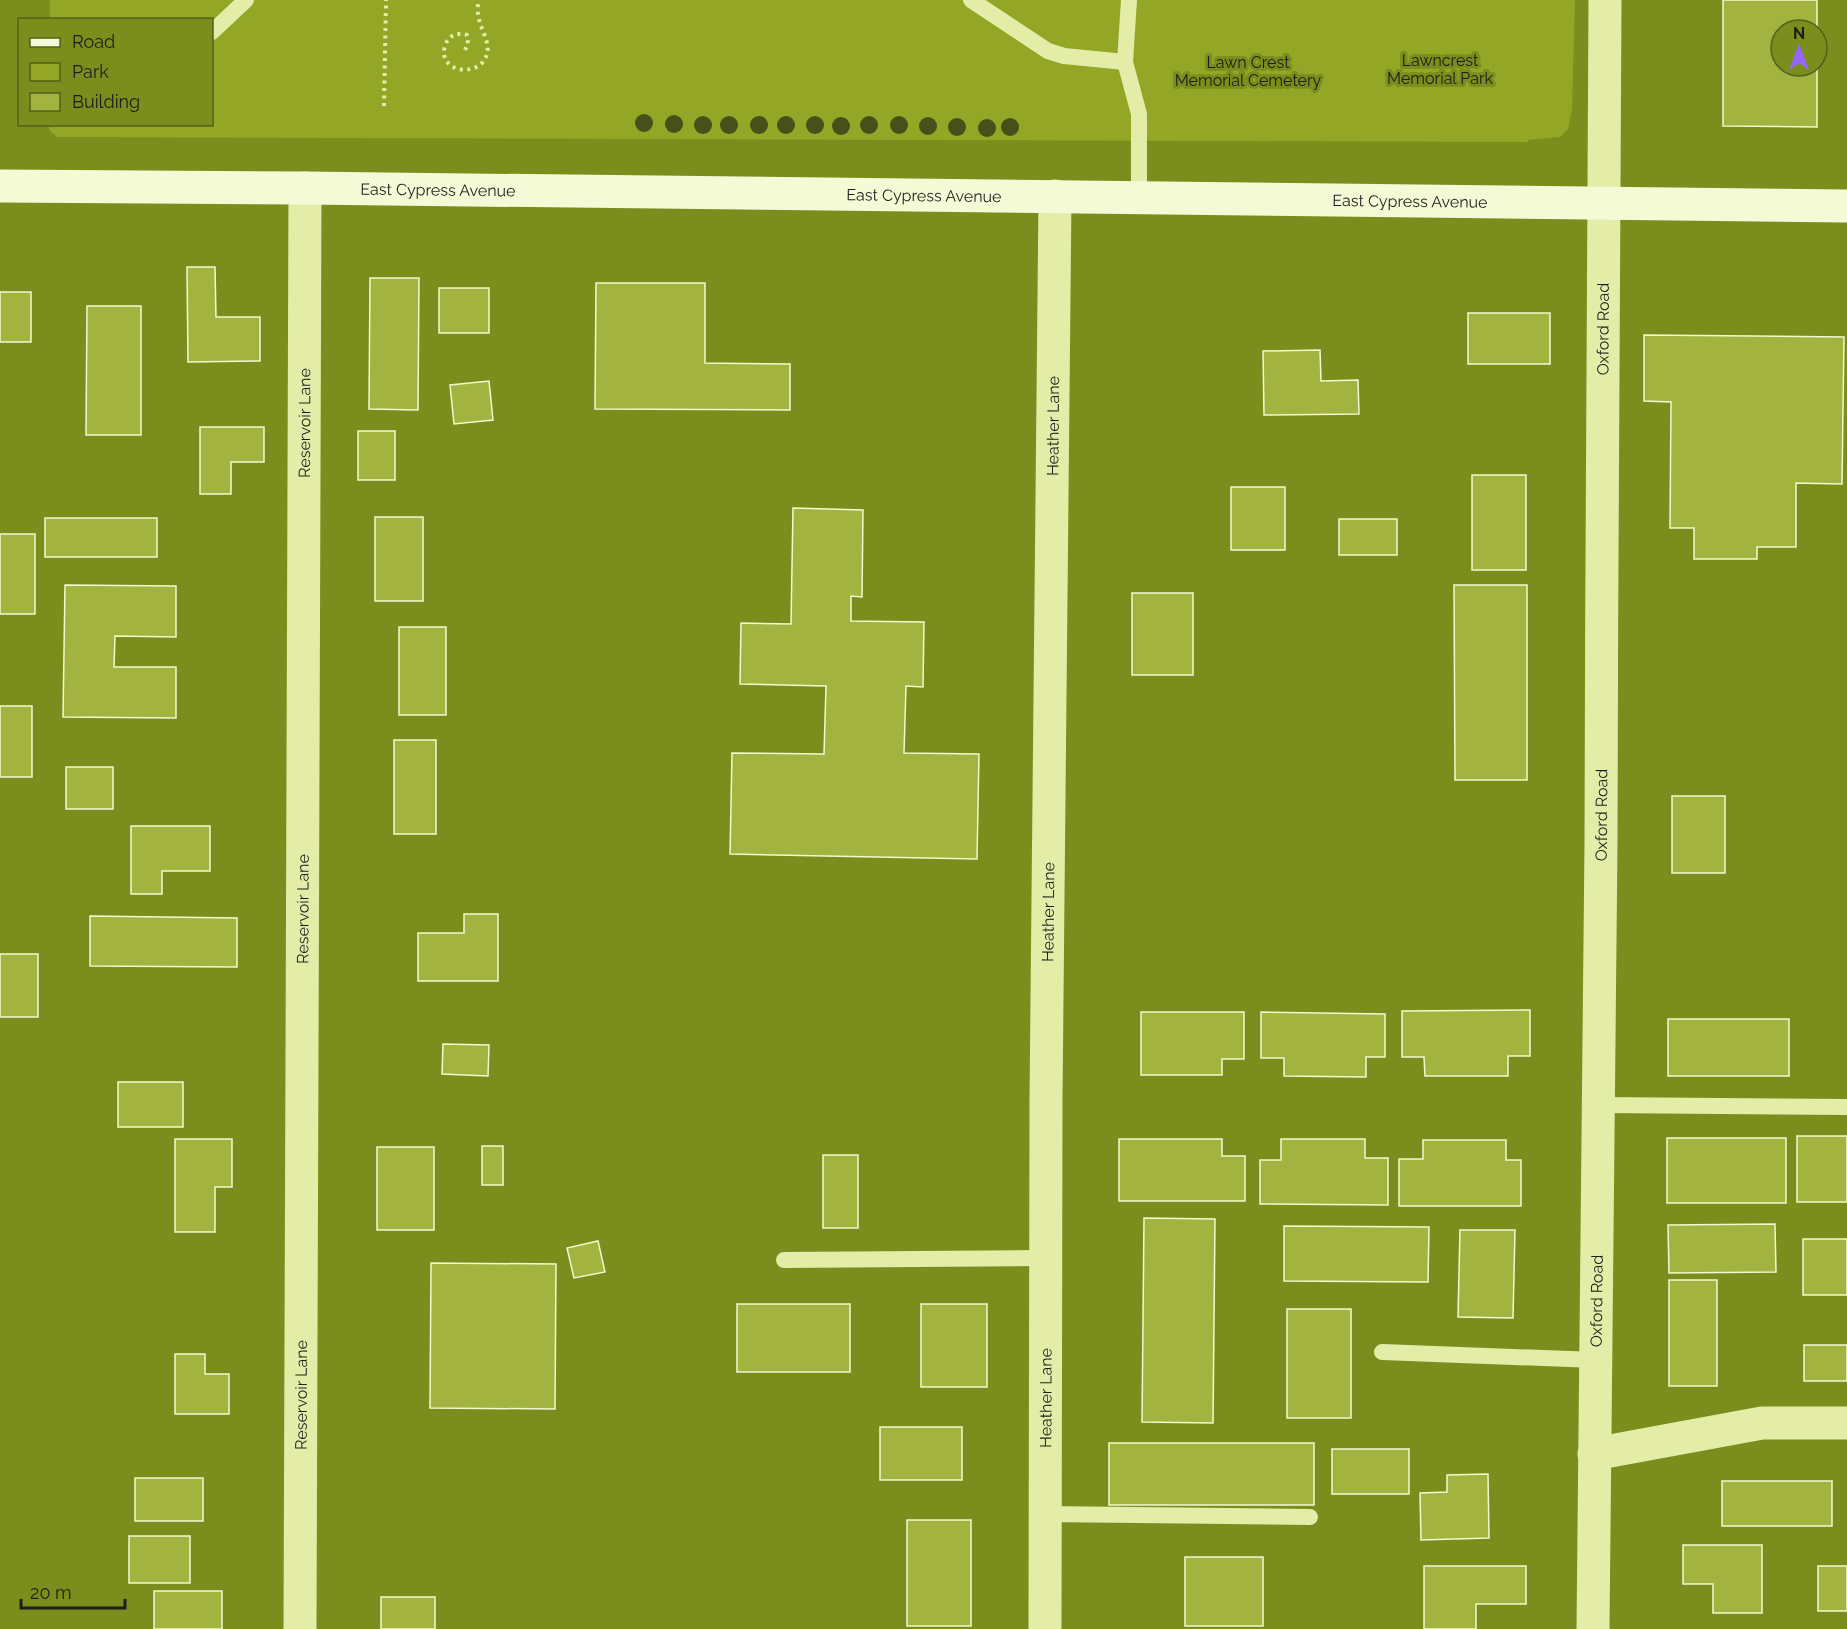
<svg xmlns="http://www.w3.org/2000/svg" width="1847" height="1629" viewBox="0 0 1847 1629" font-family="Raleway,sans-serif">
  <style>
    .green { fill: #93a625 }
    .building { fill: #a2b340; stroke: #f3f9ce; stroke-width: 1.5 }
    .lines { fill: none; stroke-linecap: round; stroke-linejoin: round }
    .path { stroke: #e3eda8; stroke-width: 4; stroke-dasharray: 3 4.5; stroke-linecap: butt }
    .lane { stroke: #e3eda8; stroke-width: 16 }
    .street { stroke: #e3eda8; stroke-width: 33 }
    .secondary { stroke: #f4fad5; stroke-width: 33 }
    .tree { fill: #474f1b }
    .labels { text-anchor: middle; dominant-baseline: central; stroke-width: 6; stroke-linejoin: round; paint-order: stroke }
    .park-label { font-size: 16px; fill: #1c1d1a; stroke: #7b8d1c }
    .street-label { font-size: 16px; fill: #1d1d1d; stroke: #7b8d1c }
  </style>
  <rect width="100%" height="100%" fill="#7b8d1c"/>
  <!-- green -->
  <polygon class="green" points="50,0 1575,0 1572,109 1568,129 1560,137 1528,140 1528,142 57,137 49,130 49,124 212,124 212,20 50,19"/>
  <!-- building -->
  <g class="building">
    <polygon points="1723,0 1817,0 1817,48 1817,30 1781,30 1781,66 1817,66 1817,127 1723,126"/>
    <polygon points="187,267 215,267 216,317 260,317 260,361 188,362"/>
    <polygon points="370,278 419,278 418,410 369,409"/>
    <polygon points="596,283 705,283 705,363 790,364 790,410 595,409"/>
    <rect x="439" y="288" width="50" height="45"/>
    <rect x="0" y="292" width="31" height="50"/>
    <polygon points="87,306 141,306 141,435 86,435"/>
    <rect x="1468" y="313" width="82" height="51"/>
    <polygon points="1644,335 1844,337 1842,484 1796,483 1796,547 1757,547 1757,559 1694,559 1694,528 1670,528 1671,402 1644,401"/>
    <polygon points="1320,350 1321,381 1358,380 1359,414 1264,415 1263,351"/>
    <polygon points="489,381 493,420 454,424 450,385"/>
    <polygon points="200,427 264,427 264,462 231,462 231,494 200,494"/>
    <rect x="358" y="431" width="37" height="49"/>
    <rect x="1472" y="475" width="54" height="95"/>
    <rect x="1231" y="487" width="54" height="63"/>
    <polygon points="793,508 863,510 862,597 851,596 851,621 924,622 923,687 906,686 904,753 979,754 977,859 730,854 732,753 824,754 826,686 740,684 741,623 791,624"/>
    <rect x="375" y="517" width="48" height="84"/>
    <rect x="45" y="518" width="112" height="39"/>
    <rect x="1339" y="519" width="58" height="36"/>
    <rect x="0" y="534" width="35" height="80"/>
    <polygon points="65,585 176,586 176,637 115,636 114,667 176,667 176,718 63,717"/>
    <polygon points="1454,585 1527,585 1527,780 1455,780"/>
    <rect x="1132" y="593" width="61" height="82"/>
    <rect x="399" y="627" width="47" height="88"/>
    <rect x="0" y="706" width="32" height="71"/>
    <rect x="394" y="740" width="42" height="94"/>
    <rect x="66" y="767" width="47" height="42"/>
    <rect x="1672" y="796" width="53" height="77"/>
    <polygon points="131,826 210,826 210,871 162,871 162,894 131,894"/>
    <polygon points="464,914 498,914 498,981 418,981 418,933 464,933"/>
    <polygon points="90,916 237,918 237,967 90,966"/>
    <rect x="0" y="954" width="38" height="63"/>
    <polygon points="1530,1010 1530,1056 1508,1056 1508,1076 1425,1076 1424,1057 1402,1057 1402,1011"/>
    <polygon points="1141,1012 1244,1012 1244,1059 1222,1059 1222,1075 1141,1075"/>
    <polygon points="1261,1012 1385,1014 1385,1057 1366,1057 1366,1077 1284,1076 1284,1058 1261,1058"/>
    <rect x="1668" y="1019" width="121" height="57"/>
    <polygon points="443,1044 489,1045 488,1076 442,1074"/>
    <rect x="118" y="1082" width="65" height="45"/>
    <rect x="1797" y="1136" width="50" height="66"/>
    <rect x="1667" y="1138" width="119" height="65"/>
    <polygon points="175,1139 232,1139 232,1187 215,1187 215,1232 175,1232"/>
    <polygon points="1119,1139 1222,1139 1222,1156 1245,1156 1245,1201 1119,1201"/>
    <polygon points="1281,1139 1365,1139 1365,1158 1388,1158 1388,1205 1260,1204 1260,1160 1281,1160"/>
    <polygon points="1423,1140 1506,1140 1506,1160 1521,1160 1521,1206 1399,1206 1399,1159 1423,1159"/>
    <rect x="482" y="1146" width="21" height="39"/>
    <rect x="377" y="1147" width="57" height="83"/>
    <rect x="823" y="1155" width="35" height="73"/>
    <polygon points="1144,1218 1215,1219 1213,1423 1142,1422"/>
    <polygon points="1775,1224 1776,1272 1669,1273 1668,1225"/>
    <polygon points="1284,1226 1429,1227 1428,1282 1284,1281"/>
    <polygon points="1460,1230 1515,1230 1513,1318 1458,1317"/>
    <rect x="1803" y="1239" width="44" height="56"/>
    <polygon points="598,1241 605,1272 574,1278 567,1248"/>
    <polygon points="431,1263 556,1264 555,1409 430,1408"/>
    <rect x="1669" y="1280" width="48" height="106"/>
    <rect x="737" y="1304" width="113" height="68"/>
    <rect x="921" y="1304" width="66" height="83"/>
    <rect x="1287" y="1309" width="64" height="109"/>
    <rect x="1804" y="1345" width="43" height="36"/>
    <polygon points="175,1354 205,1354 205,1374 229,1374 229,1414 175,1414"/>
    <rect x="880" y="1427" width="82" height="53"/>
    <rect x="1109" y="1443" width="205" height="62"/>
    <rect x="1332" y="1449" width="77" height="45"/>
    <polygon points="1488,1474 1489,1538 1421,1540 1420,1493 1447,1492 1447,1475"/>
    <rect x="135" y="1478" width="68" height="43"/>
    <rect x="1722" y="1481" width="110" height="45"/>
    <rect x="907" y="1520" width="64" height="106"/>
    <rect x="129" y="1536" width="61" height="47"/>
    <polygon points="1683,1545 1762,1545 1762,1613 1713,1613 1713,1584 1683,1584"/>
    <rect x="1185" y="1557" width="78" height="69"/>
    <polygon points="1424,1566 1526,1566 1526,1604 1476,1604 1476,1629 1424,1629"/>
    <rect x="1818" y="1566" width="29" height="45"/>
    <rect x="154" y="1591" width="68" height="38"/>
    <rect x="381" y="1597" width="54" height="32"/>
  </g>
  <g class="lines">
    <!-- path -->
    <g class="path">
      <path d="M465 50 468 44 467 35C458 32 448 35 445 46 438 68 468 77 482 63 495 48 482 34 479 19 477 13 478 6 478 0"/>
      <polyline points="384,106 386,0"/>
    </g>
    <!-- lane -->
    <g class="lane">
      <polyline points="971,0 1048,51 1064,56 1125,62"/>
      <polyline points="1129,0 1125,62 1139,114 1139,197"/>
      <polyline points="212,32 246,0"/>
      <polyline points="1599,1105 1847,1107"/>
      <polyline points="784,1260 1045,1258"/>
      <polyline points="1382,1352 1596,1360"/>
      <polyline points="1045,1514 1310,1517"/>
    </g>
    <!-- street -->
    <g class="street">
      <polyline points="1594,1454 1762,1423 1847,1423"/>
      <path id="s1" d="M300 1629 305 188"/>
      <path id="s2" d="M1045 1629 1046 1099 1055 196"/>
      <path id="s3" d="M1593 1629C1595 1367 1599 1105 1601 843 1602 562 1602 281 1605 0"/>
    </g>
    <!-- secondary -->
    <path class="secondary" id="s4" d="M0 186 305 188 1847 206"/>
  </g>
  <!-- trees -->
  <g class="tree">
    <circle cx="644" cy="123" r="9"/>
    <circle cx="674" cy="124" r="9"/>
    <circle cx="703" cy="125" r="9"/>
    <circle cx="729" cy="125" r="9"/>
    <circle cx="759" cy="125" r="9"/>
    <circle cx="786" cy="125" r="9"/>
    <circle cx="815" cy="125" r="9"/>
    <circle cx="869" cy="125" r="9"/>
    <circle cx="899" cy="125" r="9"/>
    <circle cx="841" cy="126" r="9"/>
    <circle cx="928" cy="126" r="9"/>
    <circle cx="957" cy="127" r="9"/>
    <circle cx="1010" cy="127" r="9"/>
    <circle cx="987" cy="128" r="9"/>
  </g>
  <g class="labels">
    <!-- park labels -->
    <g class="park-label">
      <text x="1440" y="60">Lawncrest<tspan x="1440" dy="18">Memorial Park</tspan></text>
      <text x="1248" y="62">Lawn Crest<tspan x="1248" dy="18">Memorial Cemetery</tspan></text>
    </g>
    <!-- street labels -->
    <g class="street-label">
      <text stroke="none"><textPath href="#s4" startOffset="438">East Cypress Avenue</textPath></text>
      <text stroke="none"><textPath href="#s4" startOffset="924">East Cypress Avenue</textPath></text>
      <text stroke="none"><textPath href="#s4" startOffset="1410">East Cypress Avenue</textPath></text>
      <text stroke="none"><textPath href="#s3" startOffset="1300">Oxford Road</textPath></text>
      <text stroke="none"><textPath href="#s1" startOffset="1206">Reservoir Lane</textPath></text>
      <text stroke="none"><textPath href="#s2" startOffset="1203">Heather Lane</textPath></text>
      <text stroke="none"><textPath href="#s3" startOffset="814">Oxford Road</textPath></text>
      <text stroke="none"><textPath href="#s1" startOffset="720">Reservoir Lane</textPath></text>
      <text stroke="none"><textPath href="#s2" startOffset="717">Heather Lane</textPath></text>
      <text stroke="none"><textPath href="#s3" startOffset="328">Oxford Road</textPath></text>
      <text stroke="none"><textPath href="#s1" startOffset="234">Reservoir Lane</textPath></text>
      <text stroke="none"><textPath href="#s2" startOffset="231">Heather Lane</textPath></text>
    </g>
  </g>
  <!-- legend -->
  <rect x="18" y="18" width="195" height="108" fill="#7b8d1c" stroke="#55601c" stroke-width="1.5"/>
  <rect x="30" y="38" width="30" height="9" fill="#f4fad5" stroke="#55601c" stroke-width="1.5"/>
  <text x="72" y="48" font-size="18" fill="#1d1d1d">Road</text>
  <rect x="30" y="63" width="30" height="18" fill="#93a625" stroke="#55601c" stroke-width="1.5"/>
  <text x="72" y="78" font-size="18" fill="#1d1d1d">Park</text>
  <rect x="30" y="93" width="30" height="18" fill="#a2b340" stroke="#55601c" stroke-width="1.5"/>
  <text x="72" y="108" font-size="18" fill="#1d1d1d">Building</text>
  <!-- north arrow -->
  <g transform="translate(1799 48)"><circle r="28" fill="#7b8d1c" stroke="#55601c" stroke-width="1.5"/>
  <path d="M0-4.5L10 22L0 15L-10 22Z" fill="#9466fe"/>
  <text y="-9" font-size="16" font-weight="bold" text-anchor="middle" fill="#1d1d1d">N</text>
  </g>
  <!-- scale -->
  <path d="M21 1599v9h104v-9" fill="none" stroke="#1d1d1d" stroke-width="3"/>
  <text x="30" y="1599" font-size="18" fill="#1d1d1d" stroke="#7b8d1c" stroke-width="4.5" paint-order="stroke">20 m</text>
</svg>
